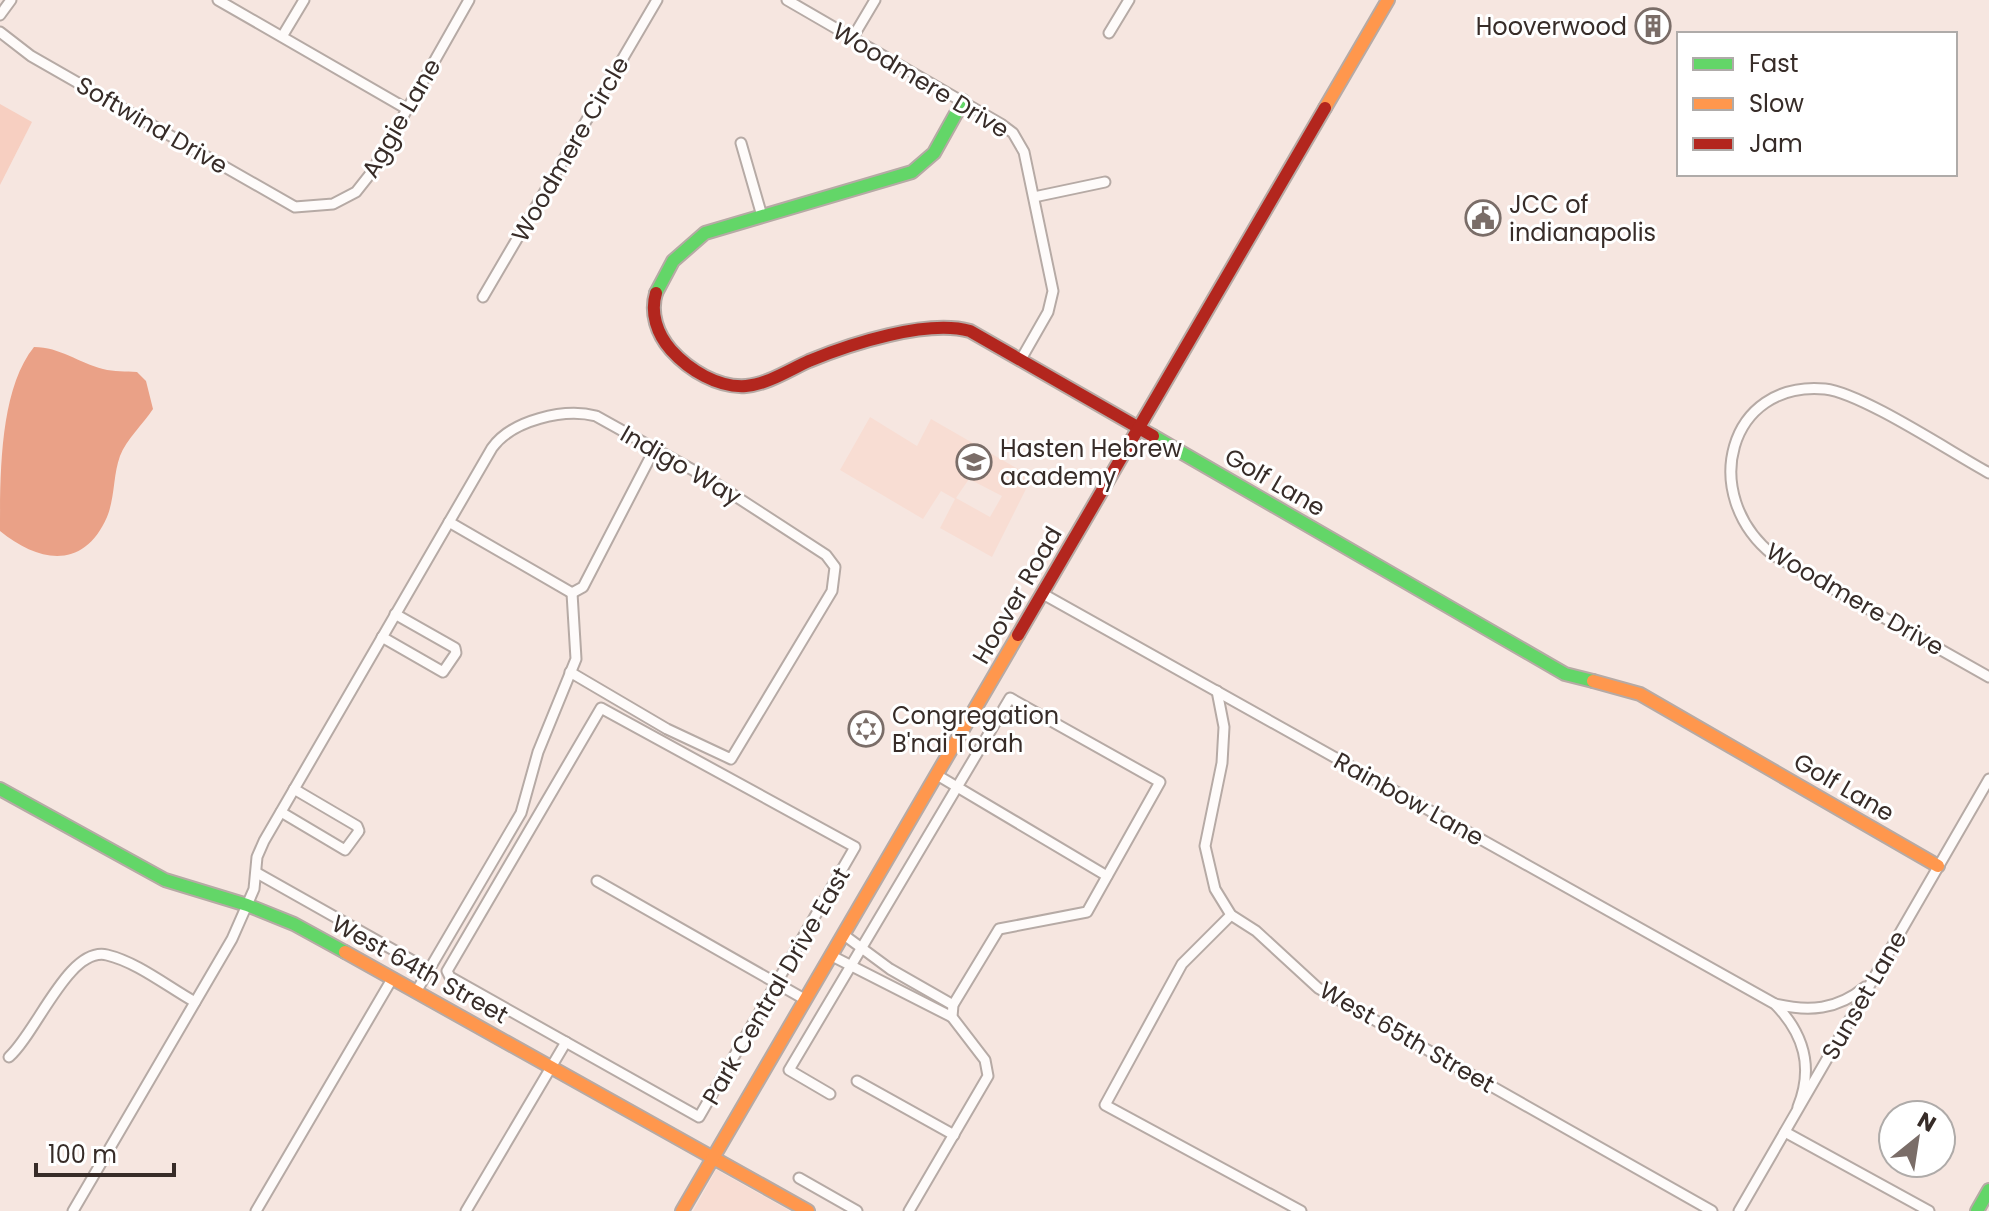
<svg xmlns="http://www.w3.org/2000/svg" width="1989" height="1211" viewBox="0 0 1989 1211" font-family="Poppins,sans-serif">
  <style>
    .built { fill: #f8ddd3; fill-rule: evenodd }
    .green { fill: #f7cfc1 }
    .water { fill: #eaa187 }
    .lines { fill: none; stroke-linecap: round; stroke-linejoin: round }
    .street-casing { stroke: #b6aaa5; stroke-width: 13 }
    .fast-casing { stroke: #b6aaa5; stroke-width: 16 }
    .slow-casing { stroke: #b6aaa5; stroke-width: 16 }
    .jam-casing { stroke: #b6aaa5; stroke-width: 16 }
    .street { stroke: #fefbfa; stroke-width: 9 }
    .fast { stroke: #63d668; stroke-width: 12 }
    .slow { stroke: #ff974d; stroke-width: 12 }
    .jam { stroke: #b3261e; stroke-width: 12 }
    .labels { text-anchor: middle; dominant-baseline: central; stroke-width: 6; stroke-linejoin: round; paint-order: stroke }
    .poi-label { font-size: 24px; fill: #372c28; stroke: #fff; text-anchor: start }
    .street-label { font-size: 24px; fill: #372c28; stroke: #fff }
  </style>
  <rect width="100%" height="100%" fill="#f6e6e0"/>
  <!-- built -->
  <g class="built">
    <path d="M870 417 917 446 931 419 1032 477 992 557 940 528 955 499 941 491 923 519 840 470ZM969 479 1002 496 990 517 956 498Z"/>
    <polygon points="716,1170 717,1170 790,1211 693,1211"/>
  </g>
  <!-- green -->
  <polygon class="green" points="0,104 32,122 0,185"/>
  <!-- water -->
  <path class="water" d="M34 347C60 347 79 363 103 369 114 372 126 371 137 372L146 381 153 409C143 424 126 440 120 456 113 475 115 498 107 517 84 570 39 563 0 531 0 472 0 389 34 347Z"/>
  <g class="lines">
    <defs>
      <g id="street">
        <polyline points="218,0 407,109"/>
        <polyline points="787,0 1001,124 1013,133 1024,152 1053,291 1048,312 1020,361"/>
        <polyline points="0,15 11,0"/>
        <polyline points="0,32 31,56 295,207 333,204 356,192 371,173 469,0"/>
        <polyline points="1109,33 1129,0"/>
        <polyline points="283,35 304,0"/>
        <polyline points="853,37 875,0"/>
        <polyline points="741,143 762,216"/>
        <polyline points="1034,197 1105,182"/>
        <polyline points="483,297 657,0"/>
        <path d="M1989 473C1952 453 1862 393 1825 389 1728 380 1698 495 1773 555L1989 677"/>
        <polyline points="449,522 572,593"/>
        <polyline points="572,593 583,587 654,450"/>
        <path d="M1043 594 1775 1004C1804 1034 1814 1067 1798 1107"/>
        <polyline points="382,637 443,672 456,653 455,648 395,614"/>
        <polyline points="1217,691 1224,727 1222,763 1205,846 1215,889 1231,915 1256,931 1318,988 1712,1211"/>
        <polygon points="601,708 855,847 699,1117 450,977 447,971"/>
        <polyline points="937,775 1107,876"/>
        <polyline points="281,812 345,850 359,831 357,826 294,789"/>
        <polyline points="257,873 429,970"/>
        <polyline points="597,881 806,1000"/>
        <polyline points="1231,915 1182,964 1105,1105 1301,1211"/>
        <polyline points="844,935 890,969 953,1005"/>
        <polyline points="832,956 952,1017"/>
        <polyline points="416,992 521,813 538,752 576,659 572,593"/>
        <path d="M1775 1004C1809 1012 1837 1010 1865 987"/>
        <path d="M9 1057C37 1032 69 946 107 955 137 962 168 987 195 1002"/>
        <polyline points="857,1081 954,1135"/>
        <polyline points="830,1094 789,1070 1010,698 1160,782 1087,912 999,929 953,1005 952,1017 985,1060 988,1076 909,1211"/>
        <polyline points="1785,1132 1929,1211"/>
        <polyline points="799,1178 857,1211"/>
        <path d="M73 1211 232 939 254 889 257 857 264 841 492 448C512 420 564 408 596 416L709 479 826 555 835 567 832 591 731 759 667 729 570 672"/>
        <polyline points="256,1211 392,979"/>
        <polyline points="466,1211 566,1042"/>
        <polyline points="1739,1211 1989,779"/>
      </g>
      <g id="fast">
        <polyline points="656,293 673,261 705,233 912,172 934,153 963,101"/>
        <polyline points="1153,436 1565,674 1593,681"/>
        <polyline points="0,789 165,880 247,905 294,924 345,952"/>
        <polyline points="1977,1211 1989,1190"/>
      </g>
      <g id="slow">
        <polyline points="1325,108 1388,0"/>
        <polyline points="1593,681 1640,694 1938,866"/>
        <polyline points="345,952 808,1211"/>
        <polyline points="682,1211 1018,635"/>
      </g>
      <g id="jam">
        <path d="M656 293C650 313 657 334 671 350 689 370 718 388 746 386 768 384 789 370 809 361 850 344 927 319 970 331L1153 436"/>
        <polyline points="1018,635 1325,108"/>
      </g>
    </defs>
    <!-- street casing -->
    <use href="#street" class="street-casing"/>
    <!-- fast casing -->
    <use href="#fast" class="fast-casing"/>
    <!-- slow casing -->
    <use href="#slow" class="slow-casing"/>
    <!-- jam casing -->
    <use href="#jam" class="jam-casing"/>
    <!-- street -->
    <use href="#street" class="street"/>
    <!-- fast -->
    <use href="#fast" class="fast"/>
    <!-- slow -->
    <use href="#slow" class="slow"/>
    <!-- jam -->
    <use href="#jam" class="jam"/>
  </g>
  <!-- icons -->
  <defs>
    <symbol id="building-ring" viewBox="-11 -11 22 22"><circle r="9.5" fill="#fff" stroke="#7a6d68" stroke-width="1.5"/><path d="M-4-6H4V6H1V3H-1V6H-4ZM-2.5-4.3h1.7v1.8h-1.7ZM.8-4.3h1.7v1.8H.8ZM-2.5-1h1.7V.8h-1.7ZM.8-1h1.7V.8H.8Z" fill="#7a6d68"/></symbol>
    <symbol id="civic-ring" viewBox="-11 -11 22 22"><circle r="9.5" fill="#fff" stroke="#7a6d68" stroke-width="1.5"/><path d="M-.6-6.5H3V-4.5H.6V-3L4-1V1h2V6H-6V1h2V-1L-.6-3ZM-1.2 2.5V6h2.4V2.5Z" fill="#7a6d68"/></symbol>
    <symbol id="school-ring" viewBox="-11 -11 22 22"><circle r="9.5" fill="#fff" stroke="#7a6d68" stroke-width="1.5"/><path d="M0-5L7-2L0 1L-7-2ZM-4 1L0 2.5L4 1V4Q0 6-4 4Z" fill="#7a6d68"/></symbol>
    <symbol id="synagogue-ring" viewBox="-11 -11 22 22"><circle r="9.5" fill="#fff" stroke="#7a6d68" stroke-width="1.5"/><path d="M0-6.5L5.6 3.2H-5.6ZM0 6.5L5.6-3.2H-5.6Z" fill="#7a6d68"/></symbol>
  </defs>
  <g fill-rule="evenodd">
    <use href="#building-ring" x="1633" y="6" width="40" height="40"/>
    <use href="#civic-ring" x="1463" y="198" width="40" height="40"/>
    <use href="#school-ring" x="954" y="442" width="40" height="40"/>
    <use href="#synagogue-ring" x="846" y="709" width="40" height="40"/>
  </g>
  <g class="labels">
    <!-- poi labels -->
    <g class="poi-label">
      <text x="1627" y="26" text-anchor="end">Hooverwood</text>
      <text x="1509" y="204">JCC of<tspan x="1509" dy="28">indianapolis</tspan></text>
      <text x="1000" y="448">Hasten Hebrew<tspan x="1000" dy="28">academy</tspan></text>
      <text x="892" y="715">Congregation<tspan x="892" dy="28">B'nai Torah</tspan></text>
    </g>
    <!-- street labels -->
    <g class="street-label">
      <text transform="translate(921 80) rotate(31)">Woodmere Drive</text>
      <text transform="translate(401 118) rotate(-60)">Aggie Lane</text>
      <text transform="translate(152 125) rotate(30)">Softwind Drive</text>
      <text transform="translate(570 149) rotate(-60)">Woodmere Circle</text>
      <text transform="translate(681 465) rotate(30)">Indigo Way</text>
      <text transform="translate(1275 482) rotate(30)">Golf Lane</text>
      <text transform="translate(1017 595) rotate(-60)">Hoover Road</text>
      <text transform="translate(1855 599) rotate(30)">Woodmere Drive</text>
      <text transform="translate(1844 787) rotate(30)">Golf Lane</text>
      <text transform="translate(1409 799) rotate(29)">Rainbow Lane</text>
      <text transform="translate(420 969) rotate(29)">West 64th Street</text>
      <text transform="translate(776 986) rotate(-60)">Park Central Drive East</text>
      <text transform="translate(1864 995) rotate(-60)">Sunset Lane</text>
      <text transform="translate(1407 1037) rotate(30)">West 65th Street</text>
    </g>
  </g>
  <!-- legend -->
  <rect x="1677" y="32" width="280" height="144" fill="#ffffff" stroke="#afaba9" stroke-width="2"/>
  <rect x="1693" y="58" width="40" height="12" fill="#63d668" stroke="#afaba9" stroke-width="2"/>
  <text x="1749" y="72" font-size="24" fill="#372c28">Fast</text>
  <rect x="1693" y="98" width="40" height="12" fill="#ff974d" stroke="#afaba9" stroke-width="2"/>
  <text x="1749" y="112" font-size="24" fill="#372c28">Slow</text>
  <rect x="1693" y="138" width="40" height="12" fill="#b3261e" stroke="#afaba9" stroke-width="2"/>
  <text x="1749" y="152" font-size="24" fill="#372c28">Jam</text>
  <!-- north arrow -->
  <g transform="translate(1917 1139) rotate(30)"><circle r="38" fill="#ffffff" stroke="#afaba9" stroke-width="2"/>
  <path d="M0-6L14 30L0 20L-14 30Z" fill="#7a6d68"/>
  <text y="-12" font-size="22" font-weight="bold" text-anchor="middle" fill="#372c28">N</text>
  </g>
  <!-- scale -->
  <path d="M36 1163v12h138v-12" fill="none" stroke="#372c28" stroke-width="4"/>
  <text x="48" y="1163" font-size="24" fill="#372c28" stroke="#ffffff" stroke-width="6" paint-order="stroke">100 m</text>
</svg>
